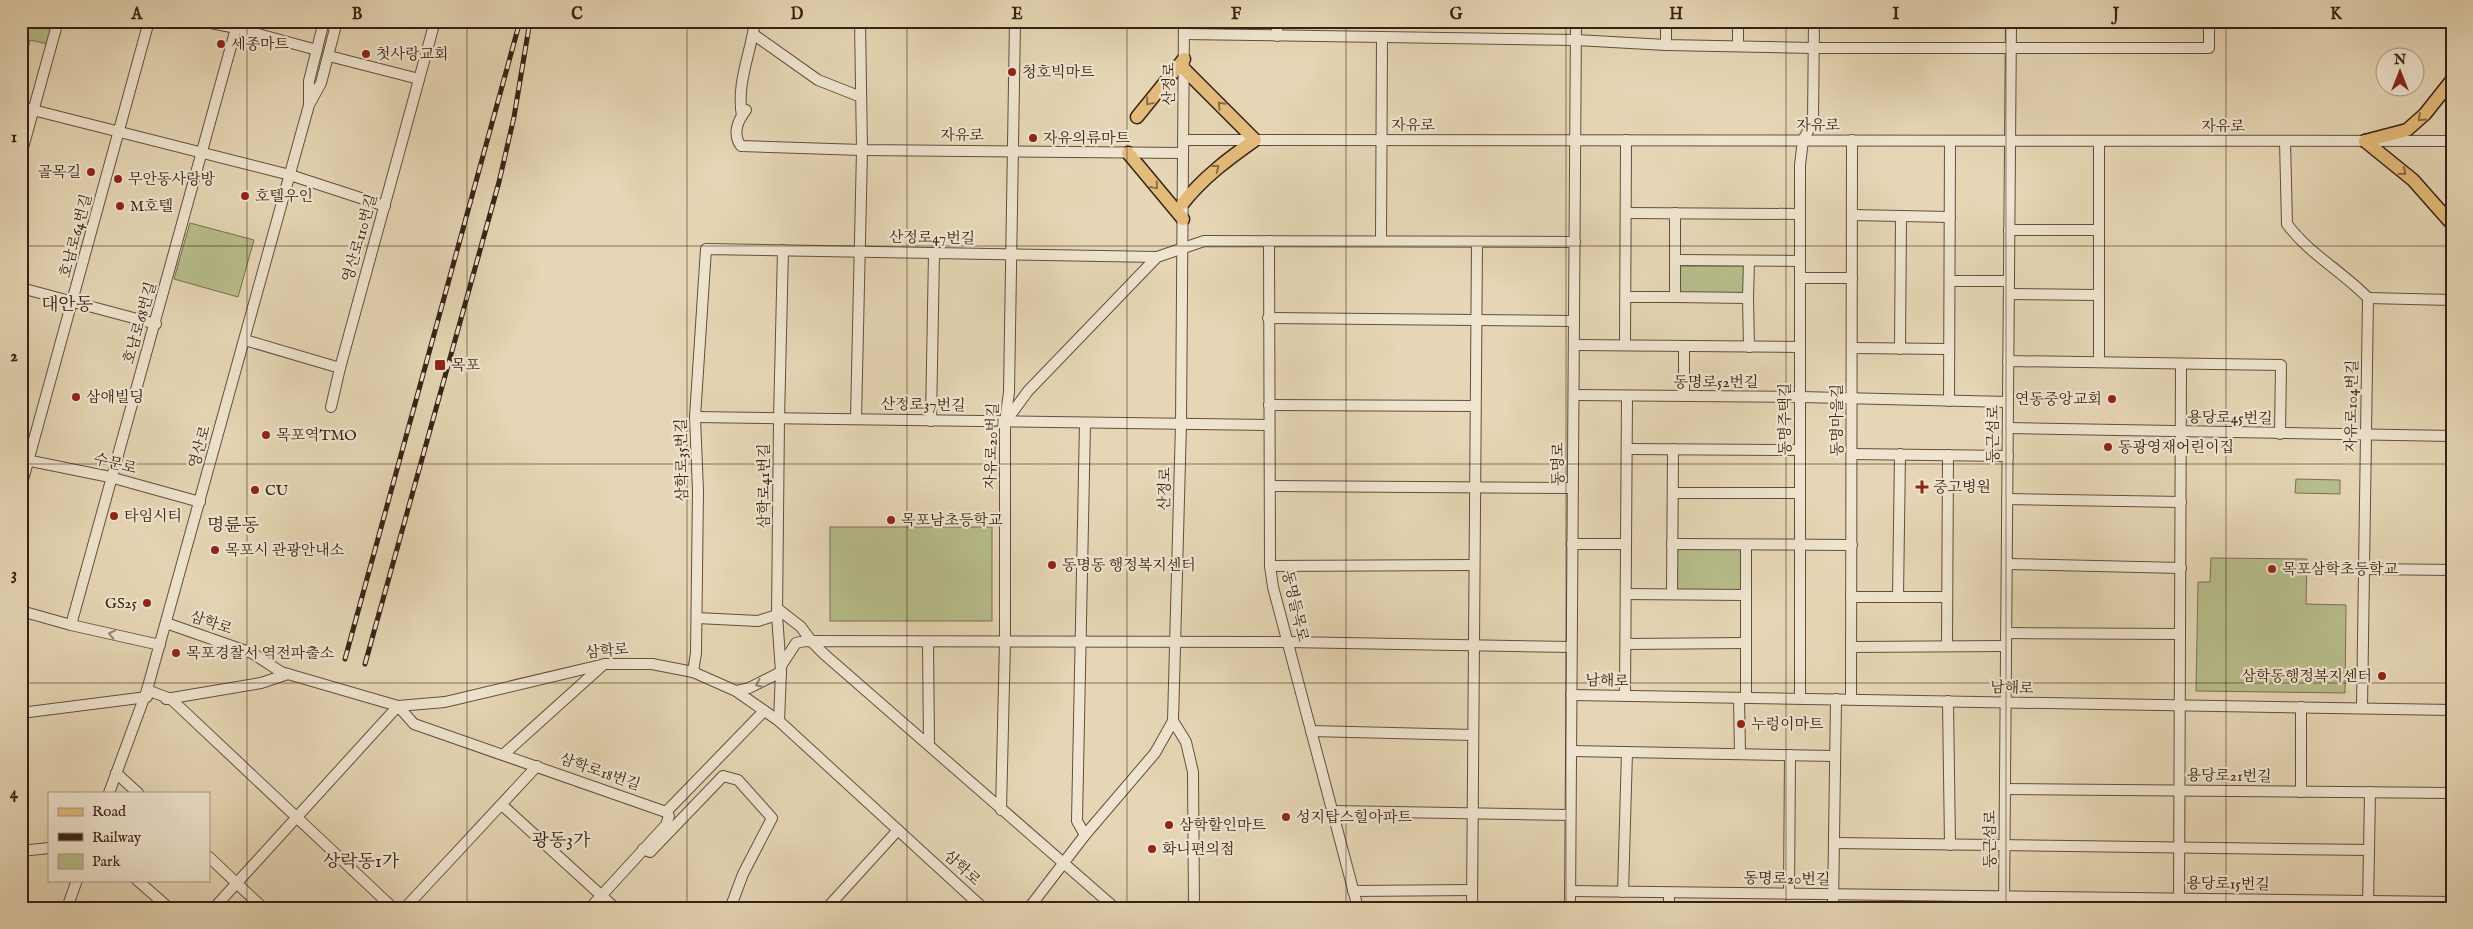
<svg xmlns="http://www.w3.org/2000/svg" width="2473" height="929" viewBox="0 0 2473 929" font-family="'IM FELL English','Noto Serif KR',serif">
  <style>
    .green { fill: #b7bd8c; stroke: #777050 }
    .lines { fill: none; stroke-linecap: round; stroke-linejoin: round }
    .minor-casing { stroke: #634f3d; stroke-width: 12 }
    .major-casing { stroke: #372215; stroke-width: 15 }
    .minor { stroke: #efe4cf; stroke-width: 10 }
    .major { stroke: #e3bb7a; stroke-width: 12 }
    .rail-casing { stroke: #372215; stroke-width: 5 }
    .rail { stroke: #efe4cf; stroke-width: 3; stroke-dasharray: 9; stroke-linecap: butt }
    .oneway { stroke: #8d6e48 }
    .oneway2 { stroke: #938372 }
    .grid { fill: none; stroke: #372215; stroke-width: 1; stroke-opacity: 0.55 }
    .poi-dot { fill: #8f2418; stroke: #efe4cf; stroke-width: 2 }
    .labels { text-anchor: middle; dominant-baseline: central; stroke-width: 4.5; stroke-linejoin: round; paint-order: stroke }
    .poi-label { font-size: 15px; fill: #372215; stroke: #efe4cf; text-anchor: start }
    .street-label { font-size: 15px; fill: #372215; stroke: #efe4cf }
    .quarter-label { font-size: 18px; fill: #372215; stroke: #efe4cf }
    .neatline { fill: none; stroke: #372215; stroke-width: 2 }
    .grid-label { font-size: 16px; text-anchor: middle; font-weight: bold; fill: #372215 }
  </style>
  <rect width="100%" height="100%" fill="#e6d6b5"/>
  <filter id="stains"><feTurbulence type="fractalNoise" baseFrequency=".004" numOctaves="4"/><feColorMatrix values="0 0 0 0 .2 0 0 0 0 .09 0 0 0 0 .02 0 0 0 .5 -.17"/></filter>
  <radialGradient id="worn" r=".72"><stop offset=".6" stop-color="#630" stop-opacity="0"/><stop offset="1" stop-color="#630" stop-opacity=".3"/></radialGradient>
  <!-- green -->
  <g class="green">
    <polygon points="21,21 53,21 48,44 30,40 28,49 21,48"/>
    <polygon points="190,223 254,240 238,297 174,279"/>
    <rect x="1678" y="266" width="67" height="29"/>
    <polygon points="2296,479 2340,480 2340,494 2295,493"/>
    <rect x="830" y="527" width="162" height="94"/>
    <polygon points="1676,548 1743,548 1744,591 1676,591"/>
    <polygon points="2211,558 2307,559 2306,604 2346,605 2345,693 2196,691 2198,582 2210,582"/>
  </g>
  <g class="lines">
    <defs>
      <g id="minor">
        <polyline points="201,21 236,28 317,50"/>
        <polyline points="753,34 818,80 861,97"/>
        <polyline points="1184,34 1576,40 1666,45 1813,48 2209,48 2209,21"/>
        <polyline points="1277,36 1277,21"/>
        <polyline points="1666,45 1666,21"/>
        <polyline points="1738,46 1738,21"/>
        <polyline points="329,56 419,79"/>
        <polyline points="309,104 309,81 324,21"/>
        <polyline points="21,107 290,175 385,206"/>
        <path d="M746 110C738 120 732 134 741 146L862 150 1183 153"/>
        <path d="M742 116C736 83 751 53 755 21"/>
        <polyline points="1184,140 2452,141"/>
        <polyline points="2099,141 2099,362"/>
        <path d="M2285 141 2287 224C2308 253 2343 272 2368 298L2362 708"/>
        <polyline points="21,155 58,21"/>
        <polyline points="1626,213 1800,214"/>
        <polyline points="1675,213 1675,297 1748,298 1749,347"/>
        <polyline points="1852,215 1950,217"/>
        <polyline points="2009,230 2098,230"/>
        <polyline points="1269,241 1270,566 1273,587 1358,908"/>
        <polyline points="1381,241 1382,37"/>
        <polyline points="1675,260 1800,261"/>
        <polyline points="1800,278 1852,278"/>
        <polyline points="1950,281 2009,281"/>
        <polyline points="21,288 156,324"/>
        <polyline points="2009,294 2098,295"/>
        <polyline points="1626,297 1675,297"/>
        <polyline points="1748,298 1749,261"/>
        <polyline points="2368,298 2452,300"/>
        <polyline points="1268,318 1574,321"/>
        <polyline points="245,340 340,368 435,21"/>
        <polyline points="1574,345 1800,347"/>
        <polyline points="1625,345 1626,140"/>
        <polyline points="1684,346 1684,396"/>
        <polyline points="1852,348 1949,349"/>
        <polyline points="1900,349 1901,216"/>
        <polyline points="2008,361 2281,365 2280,434"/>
        <polyline points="1574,395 1800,397 2008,402"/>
        <polyline points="1949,401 1950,141"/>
        <polyline points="1269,405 1475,406"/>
        <polyline points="331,407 340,368"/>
        <polyline points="695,417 1269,425"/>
        <polyline points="856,419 862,150 860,21"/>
        <polyline points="931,421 934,253"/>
        <polyline points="1006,421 1028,391 1157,257 1204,241 1575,242"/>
        <polyline points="1085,423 1077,821 1085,835"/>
        <polyline points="2008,428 2452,436"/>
        <polyline points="1627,449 1800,450"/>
        <polyline points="1852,454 2008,456"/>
        <polyline points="21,459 110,477 200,502"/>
        <polyline points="1270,486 1573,488"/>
        <polyline points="21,487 149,21"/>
        <polyline points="1673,493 1800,493"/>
        <polyline points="2007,499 2181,502"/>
        <polyline points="1572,544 1626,544"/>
        <polyline points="1672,544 1852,545"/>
        <polyline points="1746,545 1746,697"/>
        <polyline points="2007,564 2181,568"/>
        <polyline points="1270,566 1474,565"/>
        <polyline points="2364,569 2452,570"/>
        <polyline points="1626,594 1746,595"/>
        <polyline points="1672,594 1673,449"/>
        <polyline points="1851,597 1947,597"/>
        <polyline points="1898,597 1900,454"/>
        <polyline points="778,609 801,627 812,642 824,654 1115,908"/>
        <polyline points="21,611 71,625 160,645"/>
        <polyline points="697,618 758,621 777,615"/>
        <polyline points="166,623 252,653 281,672 398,706 445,702 605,664 652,664 693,672 736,691 779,721 983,908"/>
        <polyline points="71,625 238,21"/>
        <polyline points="2006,633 2180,634"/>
        <polyline points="928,642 929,745"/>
        <polyline points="1626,644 1746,643"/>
        <polyline points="1947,646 1948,455"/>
        <polyline points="1851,647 2006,646"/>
        <polyline points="781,666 796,643 805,641 1287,642 1571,647"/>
        <polyline points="693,672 696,653 698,491 695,417 706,249 1157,257"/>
        <polyline points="147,690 171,699 393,908"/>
        <polyline points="736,691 749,688 781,672"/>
        <polyline points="1571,695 2452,710"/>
        <polyline points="1625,696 1627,396"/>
        <polyline points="1739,698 1740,754"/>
        <polyline points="1800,698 1800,165 1803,140 1813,122 1814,21"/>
        <polyline points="166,699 261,683 288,674"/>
        <polyline points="1851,699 1852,140"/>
        <polyline points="1948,701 1950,845"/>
        <polyline points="398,706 414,724 666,812"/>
        <polyline points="2301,707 2301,792"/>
        <polyline points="21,713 147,697"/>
        <polyline points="779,721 781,672 777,615 779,419 783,250"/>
        <polyline points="1173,721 1186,742 1193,772 1194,908"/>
        <polyline points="1311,731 1473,735"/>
        <polyline points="1571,751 1835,756"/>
        <polyline points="504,754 604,664"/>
        <polyline points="116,773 138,793"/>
        <polyline points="2005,789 2452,793"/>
        <polyline points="109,793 147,690 309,105 321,83 337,21"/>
        <polyline points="502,805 615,908"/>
        <polyline points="1001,810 1005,641 1005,422 1009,392 1015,21"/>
        <polyline points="1333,811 1570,815"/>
        <polyline points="666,812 764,711"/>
        <polyline points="1834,843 2369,850"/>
        <polyline points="643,849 650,852 723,776 738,780 772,818 743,874 731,906 733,908"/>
        <polyline points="21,851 49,848"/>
        <polyline points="209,857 263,908"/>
        <polyline points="137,880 169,908"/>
        <polyline points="1353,891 1472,890"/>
        <polyline points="1570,891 2451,902"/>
        <polyline points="1623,892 1627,752"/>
        <polyline points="1789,894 1790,755"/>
        <polyline points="2368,906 2370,792"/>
        <polyline points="67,908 77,880"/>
        <polyline points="214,908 398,706"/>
        <polyline points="405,908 537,766"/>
        <polyline points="590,908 666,825 669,816 666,812"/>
        <polyline points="827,908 898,830"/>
        <polyline points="1029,908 1085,835 1155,753 1173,721 1181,424 1184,21"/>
        <polyline points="1472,908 1477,242"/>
        <polyline points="1570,908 1576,21"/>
        <polyline points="1669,908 1669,893"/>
        <polyline points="1833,908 1836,699"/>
        <polyline points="2004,908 2011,21"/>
        <polyline points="2179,908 2181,364"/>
        <polyline points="2451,908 2452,814"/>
      </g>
      <g id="major">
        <polyline points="1137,117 1184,59"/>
        <polyline points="2365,141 2413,180 2452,224"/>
        <polyline points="2365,141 2407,130 2425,114 2452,80"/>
        <polyline points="1128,153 1183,219"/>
        <path d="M1183 203C1204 177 1228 159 1255 140L1184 69"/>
      </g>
    </defs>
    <!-- minor casing -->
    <use href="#minor" class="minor-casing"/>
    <!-- major casing -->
    <use href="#major" class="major-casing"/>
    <!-- minor -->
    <use href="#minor" class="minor"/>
    <!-- major -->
    <use href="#major" class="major"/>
    <defs>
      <g id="rail">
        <polyline points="345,659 520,21"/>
        <polyline points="365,664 499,182 514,117 530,21"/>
      </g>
    </defs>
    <!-- rail casing -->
    <use href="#rail" class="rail-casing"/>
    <!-- rail -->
    <use href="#rail" class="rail"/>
  </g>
  <!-- one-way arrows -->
  <defs><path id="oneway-chevron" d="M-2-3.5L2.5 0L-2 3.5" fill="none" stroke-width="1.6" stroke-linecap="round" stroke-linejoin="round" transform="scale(1.25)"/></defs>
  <g class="oneway">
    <use href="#oneway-chevron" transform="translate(1149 102) rotate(130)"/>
    <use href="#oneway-chevron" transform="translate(1221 105) rotate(-134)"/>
    <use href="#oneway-chevron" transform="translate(2421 118) rotate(137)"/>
    <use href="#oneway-chevron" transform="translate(1216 168) rotate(-38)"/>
    <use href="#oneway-chevron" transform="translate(2403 172) rotate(40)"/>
    <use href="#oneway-chevron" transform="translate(1155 186) rotate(50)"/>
  </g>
  <g class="oneway2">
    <use href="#oneway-chevron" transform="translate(112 634) rotate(-167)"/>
    <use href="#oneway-chevron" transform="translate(759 684) rotate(156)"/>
  </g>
  <!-- grid -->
  <path class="grid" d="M247 21V908M467 21V908M687 21V908M907 21V908M1127 21V908M1346 21V908M1566 21V908M1786 21V908M2006 21V908M2226 21V908M21 246H2452M21 464H2452M21 683H2452"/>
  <!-- markers -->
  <g class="poi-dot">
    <circle cx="221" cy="44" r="5"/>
    <circle cx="366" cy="54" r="5"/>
    <circle cx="1012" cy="72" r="5"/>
    <circle cx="1033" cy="138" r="5"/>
    <circle cx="91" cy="172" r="5"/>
    <circle cx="118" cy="179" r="5"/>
    <circle cx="245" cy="196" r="5"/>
    <circle cx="120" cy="206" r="5"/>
    <rect x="434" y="359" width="12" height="12" rx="2.5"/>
    <circle cx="76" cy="397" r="5"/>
    <circle cx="2112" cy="399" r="5"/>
    <circle cx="266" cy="435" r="5"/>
    <circle cx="2108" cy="447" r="5"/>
    <path d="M1919.5 479.5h5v5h5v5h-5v5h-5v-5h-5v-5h5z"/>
    <circle cx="255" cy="490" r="5"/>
    <circle cx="114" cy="516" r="5"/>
    <circle cx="891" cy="520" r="5"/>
    <circle cx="215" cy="550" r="5"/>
    <circle cx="1052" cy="565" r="5"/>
    <circle cx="2272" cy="569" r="5"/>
    <circle cx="147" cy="603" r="5"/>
    <circle cx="176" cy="653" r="5"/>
    <circle cx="2382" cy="676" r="5"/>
    <circle cx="1741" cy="724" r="5"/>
    <circle cx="1286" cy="817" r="5"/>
    <circle cx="1169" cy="825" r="5"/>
    <circle cx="1152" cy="849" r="5"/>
  </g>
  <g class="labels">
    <!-- poi labels -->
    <g class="poi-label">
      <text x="231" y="44">세종마트</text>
      <text x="376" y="54">첫사랑교회</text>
      <text x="1022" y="72">청호빅마트</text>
      <text x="1043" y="138">자유의류마트</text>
      <text x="81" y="172" text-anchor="end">골목길</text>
      <text x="128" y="179">무안동사랑방</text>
      <text x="255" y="196">호텔우인</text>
      <text x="130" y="206">M호텔</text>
      <text x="451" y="365">목포</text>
      <text x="86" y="397">삼애빌딩</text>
      <text x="2102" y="399" text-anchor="end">연동중앙교회</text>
      <text x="276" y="435">목포역TMO</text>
      <text x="2118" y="447">동광영재어린이집</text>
      <text x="1933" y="487">중고병원</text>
      <text x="265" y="490">CU</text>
      <text x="124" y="516">타임시티</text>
      <text x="901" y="520">목포남초등학교</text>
      <text x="225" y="550">목포시 관광안내소</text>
      <text x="1062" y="565">동명동 행정복지센터</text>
      <text x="2282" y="569">목포삼학초등학교</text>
      <text x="137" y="603" text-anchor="end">GS25</text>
      <text x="186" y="653">목포경찰서 역전파출소</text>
      <text x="2372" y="676" text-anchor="end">삼학동행정복지센터</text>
      <text x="1751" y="724">누렁이마트</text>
      <text x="1296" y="817">성지탑스힐아파트</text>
      <text x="1179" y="825">삼학할인마트</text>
      <text x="1162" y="849">화니편의점</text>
    </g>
    <!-- street labels -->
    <g class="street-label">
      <text transform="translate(1169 84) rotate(-90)">산정로</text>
      <text x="1413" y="125">자유로</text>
      <text x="1818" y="125">자유로</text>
      <text x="2223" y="126">자유로</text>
      <text x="962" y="135">자유로</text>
      <text transform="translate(76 236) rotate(-75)">호남로64번길</text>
      <text transform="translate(360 238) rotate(-74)">영산로110번길</text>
      <text transform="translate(932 238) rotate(1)">산정로47번길</text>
      <text transform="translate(140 323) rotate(-74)">호남로68번길</text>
      <text x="1716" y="382">동명로52번길</text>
      <text transform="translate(923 405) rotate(1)">산정로37번길</text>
      <text transform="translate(2352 406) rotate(-89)">자유로104번길</text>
      <text transform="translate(2230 418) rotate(1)">용당로45번길</text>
      <text transform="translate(1785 419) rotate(-90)">동명주택길</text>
      <text transform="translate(1837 420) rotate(-90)">동명마을길</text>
      <text transform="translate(1993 434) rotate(-90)">둥근섬로</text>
      <text transform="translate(992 446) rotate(-88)">자유로20번길</text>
      <text transform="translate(200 447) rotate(-74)">영산로</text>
      <text transform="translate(682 460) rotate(-91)">삼학로35번길</text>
      <text transform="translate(115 464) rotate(14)">수문로</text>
      <text transform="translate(1558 464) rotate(-90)">동명로</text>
      <text transform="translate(764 486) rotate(-90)">삼학로41번길</text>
      <text transform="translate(1165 489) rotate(-89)">산정로</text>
      <text transform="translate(1295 606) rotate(77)">동명들목로</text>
      <text transform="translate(211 623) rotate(19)">삼학로</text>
      <text transform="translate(607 651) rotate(-5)">삼학로</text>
      <text transform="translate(1607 681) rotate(1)">남해로</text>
      <text transform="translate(2012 688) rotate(2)">남해로</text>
      <text transform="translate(600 772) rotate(19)">삼학로18번길</text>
      <text transform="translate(2229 776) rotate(1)">용당로21번길</text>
      <text transform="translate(1990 839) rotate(-90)">둥근섬로</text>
      <text transform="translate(962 868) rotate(43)">삼학로</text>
      <text transform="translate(1787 879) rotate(1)">동명로20번길</text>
      <text transform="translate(2228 884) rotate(1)">용당로15번길</text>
    </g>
    <!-- quarter labels -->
    <g class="quarter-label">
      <text x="67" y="305">대안동</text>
      <text x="233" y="526">명륜동</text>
      <text x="561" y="841">광동3가</text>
      <text x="361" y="862">상락동1가</text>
    </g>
  </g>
  <!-- margin -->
  <rect width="2473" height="929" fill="none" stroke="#e6d6b5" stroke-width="55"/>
  <!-- legend -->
  <rect x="48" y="792" width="162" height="90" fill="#efe4cf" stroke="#a59685"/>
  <rect x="58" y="808" width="25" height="8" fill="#e3bb7a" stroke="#a59685"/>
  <text x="92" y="816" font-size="15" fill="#372215">Road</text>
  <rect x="58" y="833" width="25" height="8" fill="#372215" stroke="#a59685"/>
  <text x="92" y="842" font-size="15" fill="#372215">Railway</text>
  <rect x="58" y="854" width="25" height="15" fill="#b7bd8c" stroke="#a59685"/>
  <text x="92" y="866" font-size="15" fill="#372215">Park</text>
  <!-- north arrow -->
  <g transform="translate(2400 72)"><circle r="24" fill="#efe4cf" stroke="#a59685"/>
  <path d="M0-4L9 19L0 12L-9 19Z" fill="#8f2418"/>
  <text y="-8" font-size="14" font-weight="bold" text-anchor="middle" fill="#372215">N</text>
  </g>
  <rect x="28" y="28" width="2418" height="874" class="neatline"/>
  <g class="grid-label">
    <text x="137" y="19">A</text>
    <text x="357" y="19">B</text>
    <text x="577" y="19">C</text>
    <text x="797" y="19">D</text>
    <text x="1017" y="19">E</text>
    <text x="1236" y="19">F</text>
    <text x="1456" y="19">G</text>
    <text x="1676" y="19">H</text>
    <text x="1896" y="19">I</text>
    <text x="2116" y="19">J</text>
    <text x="2336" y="19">K</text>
    <text x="14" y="142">1</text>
    <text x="14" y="361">2</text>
    <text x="14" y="579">3</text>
    <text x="14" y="798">4</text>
  </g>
  <rect width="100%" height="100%" filter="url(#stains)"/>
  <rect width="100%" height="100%" fill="url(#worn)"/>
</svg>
